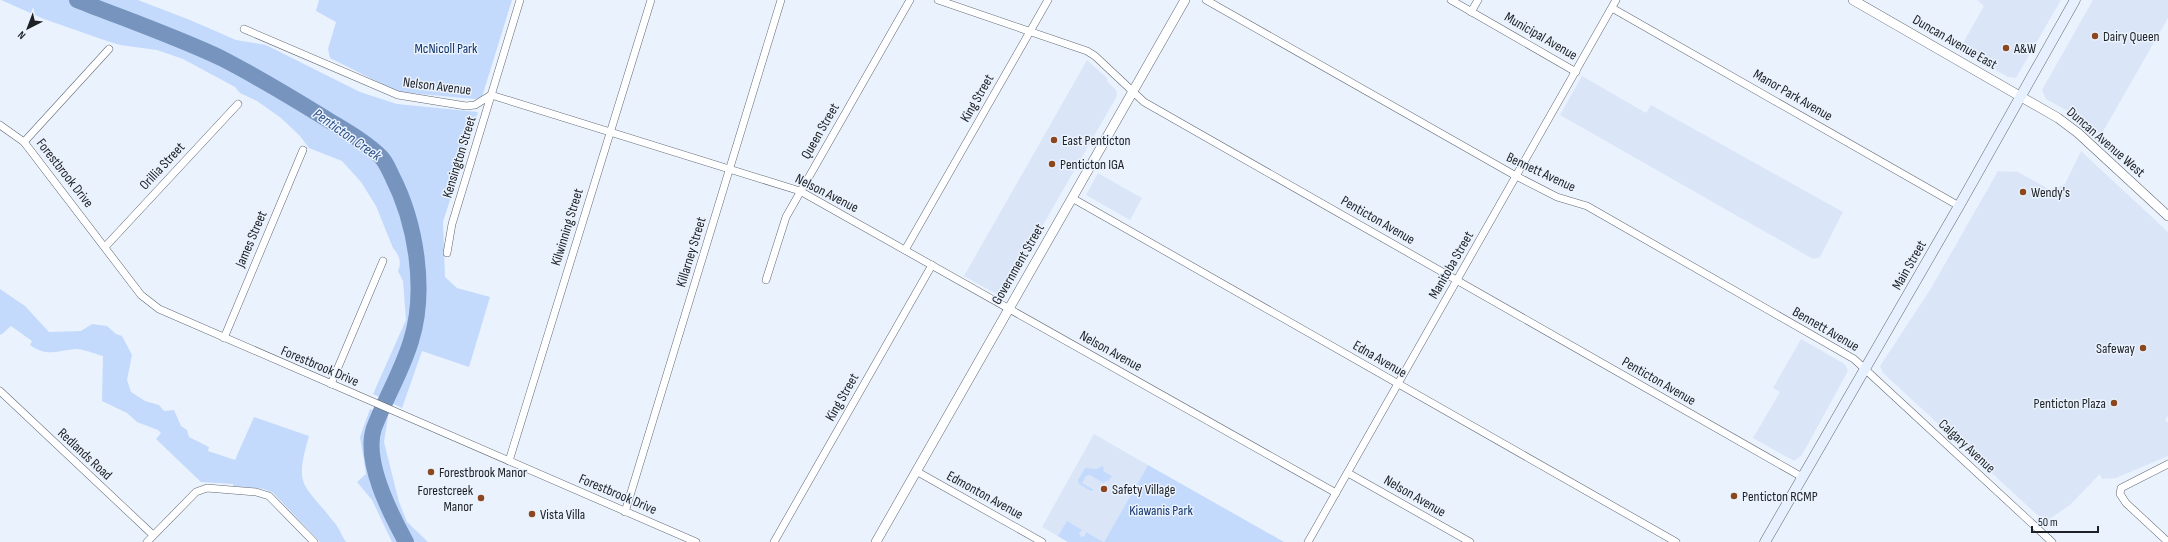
<svg xmlns="http://www.w3.org/2000/svg" width="2168" height="542" viewBox="0 0 2168 542" font-family="'Sofia Sans Condensed',sans-serif">
  <style>
    .built { fill: #dae6f8 }
    .green { fill: #c3dafc }
    .lines { fill: none; stroke-linecap: round; stroke-linejoin: round }
    .river { stroke: #7794bf; stroke-width: 16 }
    .minor-casing { stroke: #626973; stroke-width: 8 }
    .tertiary-casing { stroke: #626973; stroke-width: 10 }
    .secondary-casing { stroke: #626973; stroke-width: 11 }
    .minor { stroke: #fff; stroke-width: 7 }
    .tertiary { stroke: #fff; stroke-width: 9 }
    .secondary { stroke: #e7f0fe; stroke-width: 10 }
    .poi-dot { fill: #8c471e; stroke: #eaf2fe; stroke-width: 1.5 }
    .labels { text-anchor: middle; dominant-baseline: central; stroke-width: 3; stroke-linejoin: round; paint-order: stroke }
    .street-label { font-size: 14px; fill: #1d2024; stroke: #eaf2fe }
    .poi-label { font-size: 14px; fill: #1d2024; stroke: #eaf2fe; text-anchor: start }
    .park-label { font-size: 14px; fill: #13376d; stroke: #eaf2fe }
    .water-label { font-size: 15px; font-style: italic; fill: #2b5088; stroke: #eaf2fe }
  </style>
  <rect width="100%" height="100%" fill="#eaf2fe"/>
  <!-- built -->
  <g class="built">
    <polygon points="1977,0 2061,0 2016,78 2008,77 1959,50 1984,6"/>
    <polygon points="2093,0 2168,0 2168,18 2101,135 2082,119 2046,99 2042,90"/>
    <polygon points="1087,60 1108,79 1107,81 1116,90 1117,96 1004,293 1000,294 1000,296 964,276"/>
    <polygon points="1582,76 1646,113 1651,105 1843,212 1820,257 1813,259 1560,115"/>
    <polygon points="2081,151 2168,232 2168,416 2165,420 2168,423 2168,456 2116,478 2102,479 2100,474 2070,505 2045,522 1883,373 1880,366 1930,290 1998,171 2018,172 2047,188 2053,199 2060,186 2065,184"/>
    <polygon points="1098,173 1142,198 1130,220 1086,195"/>
    <polygon points="1801,339 1843,363 1846,366 1848,371 1802,455 1794,461 1753,438 1780,392 1773,388"/>
    <polygon points="1094,434 1148,465 1104,542 1068,542 1042,527"/>
  </g>
  <!-- green -->
  <g class="green">
    <path d="M1 0H138L190 20 236 40 266 45 360 92 397 104 478 112 443 222 445 277 457 288 490 297 469 367 422 351 402 408 373 394 406 320 403 281 398 271C402 262 399 255 393 248L376 206 361 182 342 161 309 148 300 136 281 118 257 101 240 93 235 87 183 59 157 50 120 45 107 41 44 19Z"/>
    <polygon points="319,0 512,0 482,97 475,99 398,92 330,58 328,49 336,22 316,11"/>
    <path d="M0 289 25 306 49 332 81 331 92 324 107 326 116 334 122 336 132 355 127 380 131 392 145 401 159 405 164 411 174 410 181 426 187 430 189 437 209 447 208 451 235 460 254 417 309 436C294 488 303 482 333 521 339 527 341 535 346 542H320L273 493 264 489 233 486V484L201 482 156 439 161 433 158 430 137 422 127 413 102 401 103 356C95 354 84 349 75 349 56 351 47 357 30 345L32 341 11 326 1 335 0 334Z"/>
    <polygon points="370,409 388,417 384,442 399,502 407,522 428,542 392,542 372,500 357,482 366,474 360,437"/>
    <polygon points="1148,465 1284,542 1104,542"/>
    <polygon points="1102,466 1104,468 1103,471 1112,476 1109,480 1103,483 1090,475 1086,476 1082,483 1094,490 1091,491 1079,484 1078,480 1085,468 1097,469"/>
    <polygon points="1067,521 1082,530 1079,533 1081,537 1085,536 1086,532 1103,542 1068,542 1058,536"/>
  </g>
  <g class="lines">
    <!-- river -->
    <path class="river" d="M77 0C125 19 174 36 221 58 256 76 291 97 325 118 344 130 365 141 381 157 386 162 389 170 392 176 416 223 427 290 411 341 402 371 385 399 374 428 363 461 390 513 406 542"/>
    <defs>
      <g id="minor">
        <polyline points="938,0 1087,51 1095,56 1144,102 1802,477"/>
        <polyline points="1206,0 1516,176 1557,197 1587,206 1854,359 2052,542"/>
        <polyline points="1451,0 1576,72"/>
        <polyline points="1612,8 1959,206"/>
        <polyline points="1471,12 1478,0"/>
        <polyline points="244,29 398,95 466,106 475,105 491,95 800,191 1336,493"/>
        <polyline points="0,125 24,142 141,295 159,309 696,542"/>
        <polyline points="24,142 109,49"/>
        <polyline points="1072,198 1676,542"/>
        <polyline points="105,247 238,104"/>
        <polyline points="905,250 1048,0"/>
        <polyline points="447,253 452,224 520,0"/>
        <polyline points="766,280 786,217 910,0"/>
        <polyline points="224,338 303,150"/>
        <polyline points="331,384 383,261"/>
        <polyline points="0,391 153,535"/>
        <polyline points="509,461 651,0"/>
        <polyline points="916,471 1042,542"/>
        <polyline points="1348,473 1470,542"/>
        <polyline points="625,512 781,0"/>
        <polyline points="147,542 196,492 207,488 256,492 269,496 314,542"/>
        <polyline points="774,542 932,265"/>
        <polyline points="1308,542 1616,0"/>
        <polyline points="2168,542 2126,503 2120,494 2121,488 2168,464"/>
      </g>
      <g id="tertiary">
        <polyline points="1853,0 2058,118 2078,133 2168,216"/>
        <polyline points="876,542 1185,0"/>
      </g>
      <polyline id="secondary" points="1765,542 1959,206 2075,0"/>
    </defs>
    <!-- minor casing -->
    <use href="#minor" class="minor-casing"/>
    <!-- tertiary casing -->
    <use href="#tertiary" class="tertiary-casing"/>
    <!-- secondary casing -->
    <use href="#secondary" class="secondary-casing"/>
    <!-- minor -->
    <use href="#minor" class="minor"/>
    <!-- tertiary -->
    <use href="#tertiary" class="tertiary"/>
    <!-- secondary -->
    <use href="#secondary" class="secondary"/>
  </g>
  <!-- markers -->
  <g class="poi-dot">
    <circle cx="2095" cy="36" r="4"/>
    <circle cx="2006" cy="48" r="4"/>
    <circle cx="1054" cy="140" r="4"/>
    <circle cx="1052" cy="164" r="4"/>
    <circle cx="2023" cy="192" r="4"/>
    <circle cx="2143" cy="348" r="4"/>
    <circle cx="2114" cy="403" r="4"/>
    <circle cx="431" cy="472" r="4"/>
    <circle cx="1104" cy="489" r="4"/>
    <circle cx="1734" cy="496" r="4"/>
    <circle cx="481" cy="498" r="4"/>
    <circle cx="532" cy="514" r="4"/>
  </g>
  <g class="labels">
    <!-- street labels -->
    <g class="street-label">
      <text transform="translate(1541 36) rotate(30)">Municipal Avenue</text>
      <text transform="translate(1955 42) rotate(30)">Duncan Avenue East</text>
      <text transform="translate(437 86) rotate(7)">Nelson Avenue</text>
      <text transform="translate(1793 95) rotate(30)">Manor Park Avenue</text>
      <text transform="translate(977 98) rotate(-60)">King Street</text>
      <text transform="translate(820 131) rotate(-60)">Queen Street</text>
      <text transform="translate(2106 142) rotate(41)">Duncan Avenue West</text>
      <text transform="translate(459 157) rotate(-73)">Kensington Street</text>
      <text transform="translate(162 166) rotate(-47)">Orillia Street</text>
      <text transform="translate(1541 172) rotate(25)">Bennett Avenue</text>
      <text transform="translate(65 173) rotate(52)">Forestbrook Drive</text>
      <text transform="translate(827 193) rotate(27)">Nelson Avenue</text>
      <text transform="translate(1378 220) rotate(30)">Penticton Avenue</text>
      <text transform="translate(567 227) rotate(-73)">Kilwinning Street</text>
      <text transform="translate(251 239) rotate(-67)">James Street</text>
      <text transform="translate(691 252) rotate(-73)">Killarney Street</text>
      <text transform="translate(1018 264) rotate(-60)">Government Street</text>
      <text transform="translate(1451 265) rotate(-60)">Manitoba Street</text>
      <text transform="translate(1909 265) rotate(-60)">Main Street</text>
      <text transform="translate(1826 329) rotate(30)">Bennett Avenue</text>
      <text transform="translate(1111 351) rotate(29)">Nelson Avenue</text>
      <text transform="translate(1380 359) rotate(30)">Edna Avenue</text>
      <text transform="translate(320 366) rotate(23)">Forestbrook Drive</text>
      <text transform="translate(1659 381) rotate(30)">Penticton Avenue</text>
      <text transform="translate(842 397) rotate(-60)">King Street</text>
      <text transform="translate(1967 446) rotate(43)">Calgary Avenue</text>
      <text transform="translate(85 454) rotate(43)">Redlands Road</text>
      <text transform="translate(618 494) rotate(23)">Forestbrook Drive</text>
      <text transform="translate(985 495) rotate(29)">Edmonton Avenue</text>
      <text transform="translate(1415 496) rotate(30)">Nelson Avenue</text>
    </g>
    <!-- poi labels -->
    <g class="poi-label">
      <text x="2103" y="36">Dairy Queen</text>
      <text x="2014" y="48">A&amp;W</text>
      <text x="1062" y="140">East Penticton</text>
      <text x="1060" y="164">Penticton IGA</text>
      <text x="2031" y="192">Wendy's</text>
      <text x="2135" y="348" text-anchor="end">Safeway</text>
      <text x="2106" y="403" text-anchor="end">Penticton Plaza</text>
      <text x="439" y="472">Forestbrook Manor</text>
      <text x="1112" y="489">Safety Village</text>
      <text x="473" y="490" text-anchor="end">Forestcreek<tspan x="473" dy="16">Manor</tspan></text>
      <text x="1742" y="496">Penticton RCMP</text>
      <text x="540" y="514">Vista Villa</text>
    </g>
    <!-- park labels -->
    <g class="park-label">
      <text x="446" y="48">McNicoll Park</text>
      <text x="1161" y="510">Kiawanis Park</text>
    </g>
    <!-- water labels -->
    <g class="water-label">
      <text transform="translate(347 135) rotate(35)">Penticton Creek</text>
    </g>
  </g>
  <!-- north arrow -->
  <g transform="translate(28 28) rotate(222)" stroke="#eaf2fe" stroke-width="3" paint-order="stroke">
  <path d="M0-3L7 15L0 10L-7 15Z" fill="#1d2024"/>
  <text y="-6" font-size="11" font-weight="bold" text-anchor="middle" fill="#1d2024">N</text>
  </g>
  <!-- scale -->
  <path d="M2032 526v6h66v-6" fill="none" stroke="#1d2024" stroke-width="2"/>
  <text x="2038" y="526" font-size="12" fill="#1d2024" stroke="#eaf2fe" stroke-width="3" paint-order="stroke">50 m</text>
</svg>
